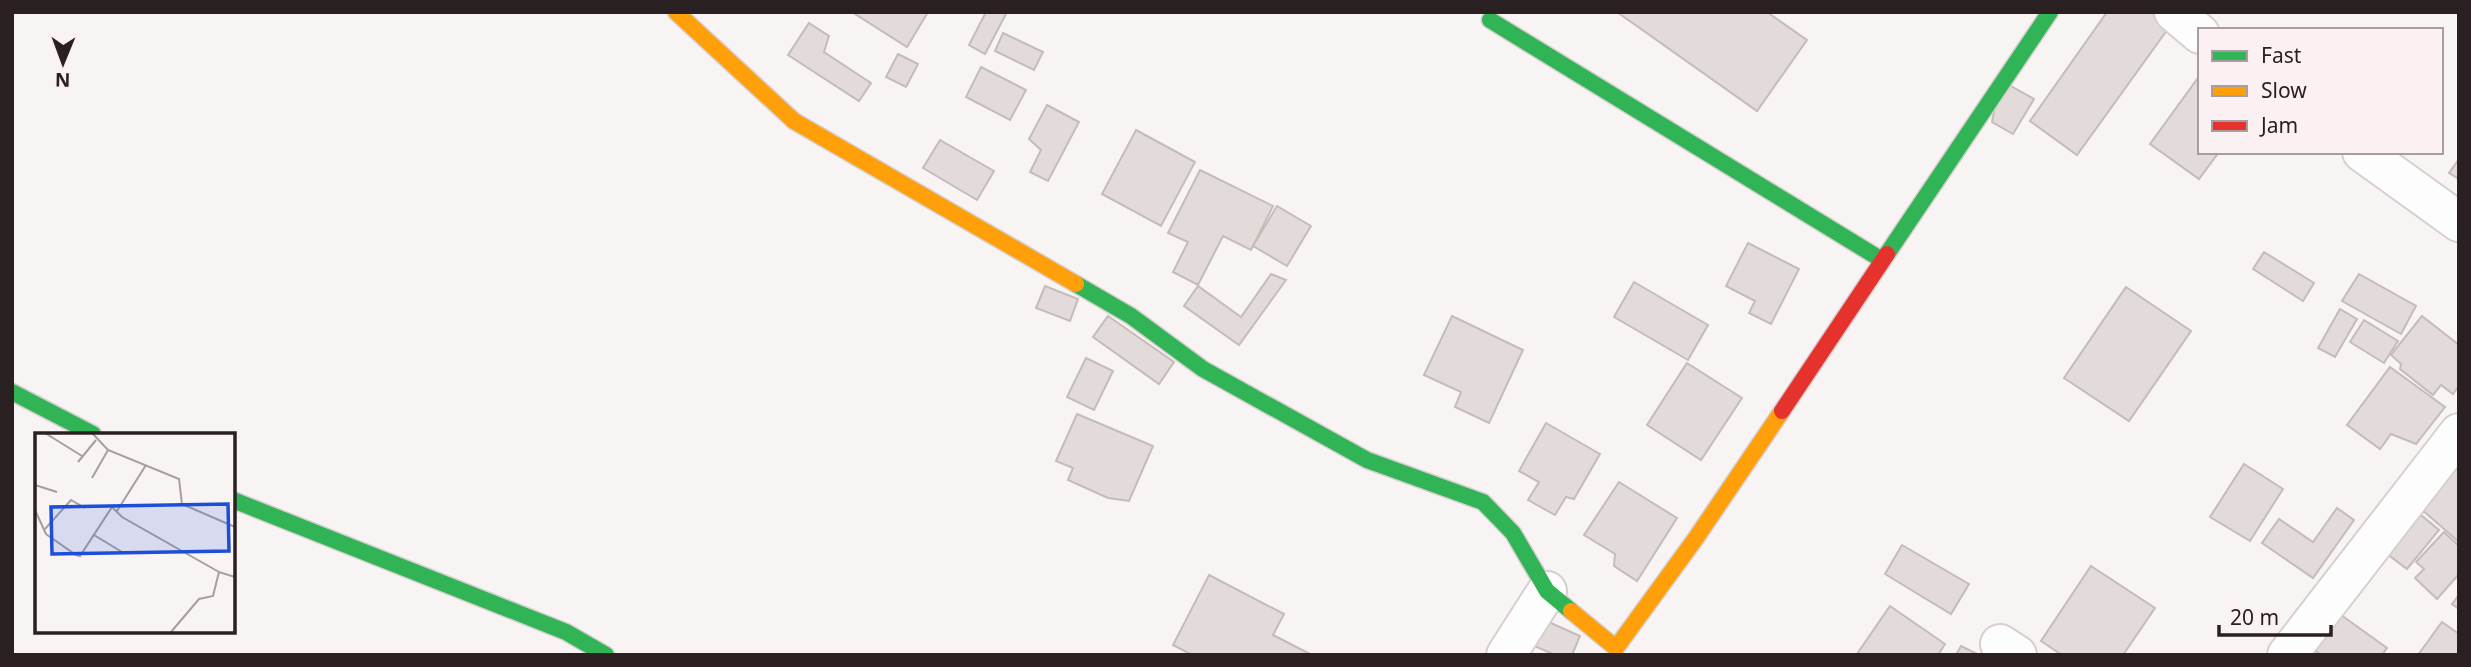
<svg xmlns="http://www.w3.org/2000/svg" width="2471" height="667" viewBox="0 0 2471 667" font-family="'Noto Sans',sans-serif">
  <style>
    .building { fill: #e2dbd9; stroke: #c3bcba; stroke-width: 2 }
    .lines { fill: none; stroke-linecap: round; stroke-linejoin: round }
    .street-casing { stroke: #d6cfcf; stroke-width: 42 }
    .fast-casing { stroke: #d6cfcf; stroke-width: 19 }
    .slow-casing { stroke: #d6cfcf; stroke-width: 19 }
    .jam-casing { stroke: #d6cfcf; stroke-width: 19 }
    .street { stroke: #fefdfd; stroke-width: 38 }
    .fast { stroke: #30b455; stroke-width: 16 }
    .slow { stroke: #ff9f0a; stroke-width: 16 }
    .jam { stroke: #e5322d; stroke-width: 16 }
    .inset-road { fill: none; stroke: #a69fa0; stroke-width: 2 }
    .view { fill: #1d4ed8; fill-opacity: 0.15; stroke: #1d4ed8; stroke-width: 3.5 }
    .inset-edge { fill: none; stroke: #2a2022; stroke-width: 3.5 }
  </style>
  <rect width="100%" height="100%" fill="#f9f4f4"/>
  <!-- building -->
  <g class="building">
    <polygon points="852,12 928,12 907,47"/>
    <polygon points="986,12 1007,12 985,54 969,45"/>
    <polygon points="1617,12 1767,12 1807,40 1757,111"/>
    <polygon points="2107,12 2151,12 2170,26 2077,155 2030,121"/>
    <polygon points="809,23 829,36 824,52 871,83 859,101 788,55"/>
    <polygon points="1003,33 1043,52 1034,70 995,51"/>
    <polygon points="898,54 918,64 906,87 886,77"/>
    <polygon points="981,67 1026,90 1010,120 966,97"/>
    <polygon points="2200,75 2200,152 2219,152 2199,179 2150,144"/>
    <polygon points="2000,80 2034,99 2013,134 1992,122"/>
    <polygon points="1047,105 1079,122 1048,181 1030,172 1041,150 1029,139"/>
    <polygon points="1136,130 1195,162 1161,226 1102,194"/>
    <polygon points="940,140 994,171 977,200 923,168"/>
    <polygon points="2459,159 2459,179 2449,173"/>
    <polygon points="1200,170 1273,206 1251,250 1223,236 1198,285 1173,272 1188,242 1168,233"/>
    <polygon points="1277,206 1311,226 1287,266 1253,246"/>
    <polygon points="1748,243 1799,269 1771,324 1749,313 1755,301 1726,286"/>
    <polygon points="2264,252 2314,283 2303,301 2253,269"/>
    <polygon points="1271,274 1286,280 1239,345 1184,306 1198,286 1241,317"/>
    <polygon points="2359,274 2416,306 2401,334 2342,301"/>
    <polygon points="1634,282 1708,325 1688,360 1614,317"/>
    <polygon points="1045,286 1078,299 1070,321 1036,308"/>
    <polygon points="2126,287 2191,331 2129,421 2064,378"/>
    <polygon points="2340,309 2357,319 2335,357 2318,348"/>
    <polygon points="1108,316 1174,362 1159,384 1093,337"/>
    <polygon points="1452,316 1523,350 1489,423 1455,407 1461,392 1424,375"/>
    <polygon points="2422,316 2459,345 2459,386 2453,394 2441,385 2433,395 2400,369 2401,364 2391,355"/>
    <polygon points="2364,320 2398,341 2384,363 2350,342"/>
    <polygon points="1086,358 1113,371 1094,410 1067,397"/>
    <polygon points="1687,363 1742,398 1701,460 1647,425"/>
    <polygon points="2390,367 2445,407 2416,444 2391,434 2380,449 2347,425"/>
    <polygon points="1077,414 1153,446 1129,501 1108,498 1068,480 1073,468 1056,461"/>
    <polygon points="1546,423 1600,454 1574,499 1566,497 1555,515 1528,500 1539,482 1519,471"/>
    <polygon points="2450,459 2459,467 2459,542 2412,501"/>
    <polygon points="2244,464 2283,489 2250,541 2210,517"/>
    <polygon points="1619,482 1677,518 1637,581 1614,566 1615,554 1584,535"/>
    <polygon points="2337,508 2354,520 2313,578 2262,543 2279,519 2313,542"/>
    <polygon points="2415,510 2439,530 2407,569 2382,550"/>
    <polygon points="2444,532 2459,546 2459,574 2437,599 2415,578 2424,569 2416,562"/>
    <polygon points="1902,545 1969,584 1951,614 1885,574"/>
    <polygon points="2091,566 2155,608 2123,655 2062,655 2041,641"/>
    <polygon points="1209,575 1284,614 1273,635 1312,655 1192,655 1173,645"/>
    <polygon points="2459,595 2459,609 2452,604"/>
    <polygon points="1890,606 1945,644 1938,655 1857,654"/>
    <polygon points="2330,607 2387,648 2382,655 2321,655 2304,642"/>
    <polygon points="1542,619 1580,636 1572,655 1555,655 1532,645"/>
    <polygon points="2442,622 2459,634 2459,655 2418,655"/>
    <polygon points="1961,646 1979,655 1956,655"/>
  </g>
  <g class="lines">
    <defs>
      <g id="street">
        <polyline points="2174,12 2200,34"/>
        <polyline points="2362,152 2459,222"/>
        <polyline points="2000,644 2017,655"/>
        <polyline points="1506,655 1547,591"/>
        <polyline points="2287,655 2459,433"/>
      </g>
      <g id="fast">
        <polyline points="1490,20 1882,260"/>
        <polyline points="1887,254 2050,12"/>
        <polyline points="1076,284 1131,316 1203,369 1367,460 1483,502 1513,533 1547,591 1571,611"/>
        <polyline points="12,392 93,434"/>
        <polyline points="233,500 566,632 606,655"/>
      </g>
      <g id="slow">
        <polyline points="676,12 794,121 1076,284"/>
        <polyline points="1571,611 1616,648 1696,538 1782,411"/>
      </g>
      <polyline id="jam" points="1782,411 1887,254"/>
    </defs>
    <!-- street casing -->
    <use href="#street" class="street-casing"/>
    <!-- fast casing -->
    <use href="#fast" class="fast-casing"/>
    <!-- slow casing -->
    <use href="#slow" class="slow-casing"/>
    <!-- jam casing -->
    <use href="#jam" class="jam-casing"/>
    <!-- street -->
    <use href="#street" class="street"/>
    <!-- fast -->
    <use href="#fast" class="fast"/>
    <!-- slow -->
    <use href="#slow" class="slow"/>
    <!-- jam -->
    <use href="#jam" class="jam"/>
  </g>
  <!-- overview -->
  <g transform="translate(35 433)">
    <rect width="200" height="200" fill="#f9f4f4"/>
    <path class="inset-road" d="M10 0 47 23M57 0 73 17 144 46 147 71 200 94M43 29 61 7M57 45 73 17M0 52 22 59M0 77 11 101 41 122 45 123 77 74 87 84 184 139M82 78 111 32M10 96 36 67 50 75M59 102 87 119M136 199 164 166 178 163 184 139 200 144"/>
    <path class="view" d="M193 71 194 118 17 121 16 74Z"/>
    <rect width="200" height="200" class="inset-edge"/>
  </g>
  <!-- border -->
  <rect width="2471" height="667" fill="none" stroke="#2a2022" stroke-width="28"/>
  <!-- legend -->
  <rect x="2198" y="28" width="245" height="126" fill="#fcf1f2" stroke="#a89d9f" stroke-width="2"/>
  <rect x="2212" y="51" width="35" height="10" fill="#30b455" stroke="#a89d9f" stroke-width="2"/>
  <text x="2261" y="63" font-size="21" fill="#2a2022">Fast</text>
  <rect x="2212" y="86" width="35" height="10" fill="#ff9f0a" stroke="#a89d9f" stroke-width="2"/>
  <text x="2261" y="98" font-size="21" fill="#2a2022">Slow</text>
  <rect x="2212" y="121" width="35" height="10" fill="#e5322d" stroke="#a89d9f" stroke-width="2"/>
  <text x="2261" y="133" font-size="21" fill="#2a2022">Jam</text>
  <!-- north arrow -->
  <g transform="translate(63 63) rotate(181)" stroke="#fcf1f2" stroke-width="5" paint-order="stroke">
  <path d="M0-5L12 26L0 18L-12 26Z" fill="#2a2022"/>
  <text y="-10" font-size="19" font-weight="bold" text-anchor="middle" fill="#2a2022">N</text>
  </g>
  <!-- scale -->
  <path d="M2219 625v10h112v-10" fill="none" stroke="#2a2022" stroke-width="3.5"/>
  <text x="2230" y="625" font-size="21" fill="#2a2022" stroke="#fcf1f2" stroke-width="5" paint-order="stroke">20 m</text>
</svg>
